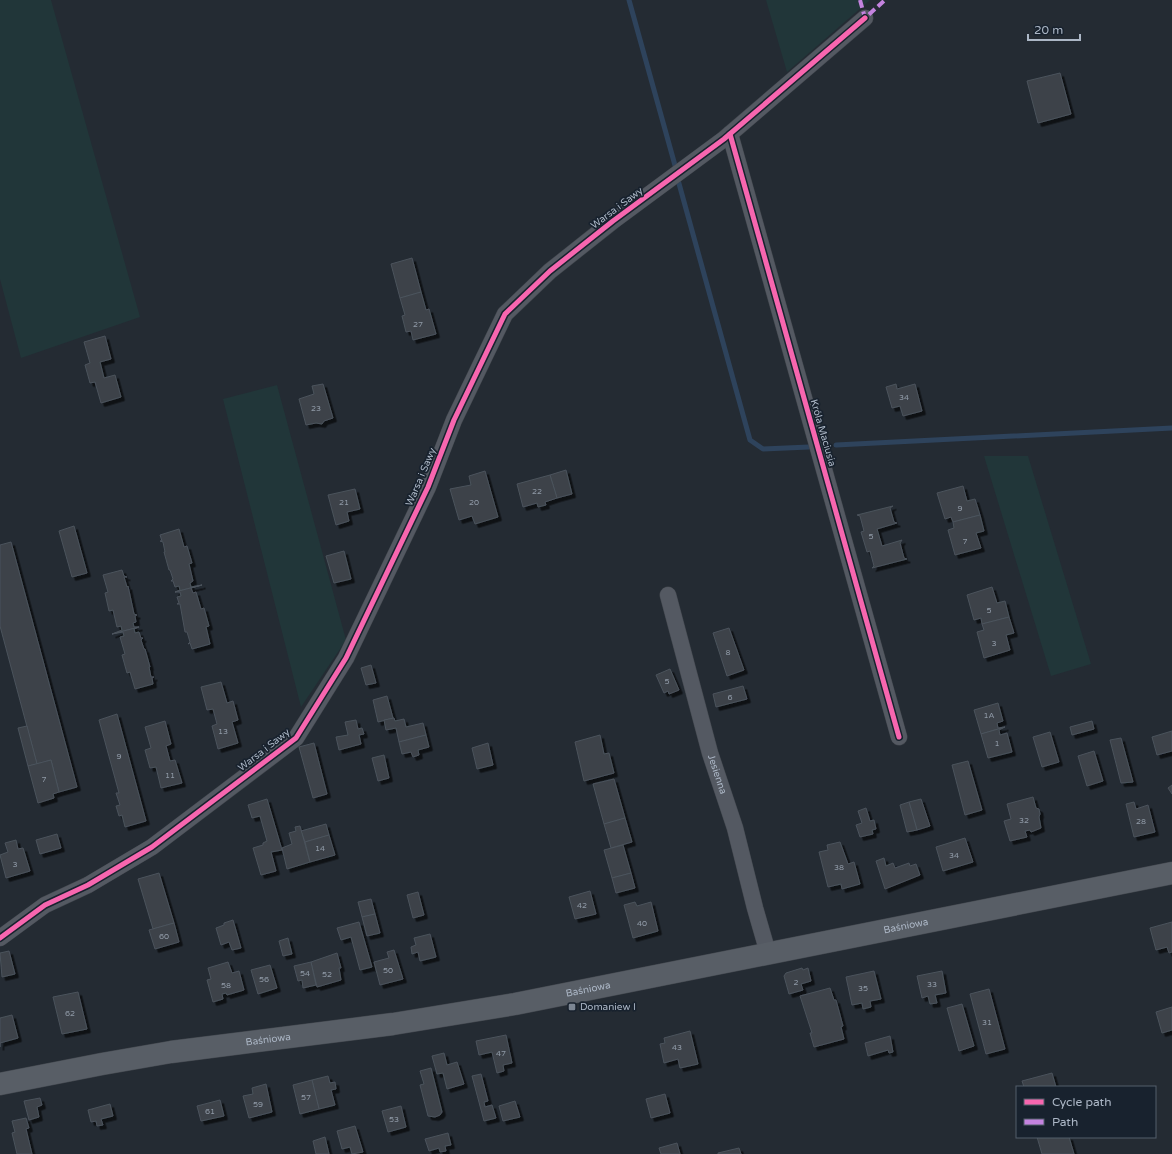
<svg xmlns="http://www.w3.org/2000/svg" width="1172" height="1154" viewBox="0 0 1172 1154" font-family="'Varela Round',sans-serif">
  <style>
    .green { fill: #213639 }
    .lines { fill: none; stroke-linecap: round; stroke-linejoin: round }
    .stream { stroke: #2e435c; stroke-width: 5 }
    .building { fill: #3c4249; stroke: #4b535c; filter: url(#shadow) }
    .minor-casing { stroke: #42474e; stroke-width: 17 }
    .secondary-casing { stroke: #42474e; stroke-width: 23 }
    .minor { stroke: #545962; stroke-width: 16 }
    .secondary { stroke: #585e66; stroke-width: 22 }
    .quiet { stroke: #c483df; stroke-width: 4; stroke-dasharray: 8 4; stroke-linecap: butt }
    .cycleway-casing { stroke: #18222e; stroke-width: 8 }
    .cycleway { stroke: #f766af; stroke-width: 5 }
    .poi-dot { fill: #7c8693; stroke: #18222e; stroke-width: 1.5 }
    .labels { text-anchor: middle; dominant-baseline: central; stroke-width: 3.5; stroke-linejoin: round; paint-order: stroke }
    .number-label { font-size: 8px; fill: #909aa7 }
    .street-label { font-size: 10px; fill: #acb7c6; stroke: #18222e }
    .poi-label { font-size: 10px; fill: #acb7c6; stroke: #18222e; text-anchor: start }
  </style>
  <defs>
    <filter id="shadow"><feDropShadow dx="3.5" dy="3.5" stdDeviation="0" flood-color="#0009"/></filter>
  </defs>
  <rect width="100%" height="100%" fill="#242b33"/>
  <!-- green -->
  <g class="green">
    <polygon points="0,0 51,0 140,317 21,358 0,279"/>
    <polygon points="766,0 870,0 787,72"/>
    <polygon points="277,385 346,640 301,707 223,399"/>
    <polygon points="984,456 1028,456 1091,664 1051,676"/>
  </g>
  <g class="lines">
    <!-- stream -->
    <g class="stream">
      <polyline points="629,0 676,169"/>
      <polyline points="678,180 750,440 763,449 809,447"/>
      <polyline points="836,445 1172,428"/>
    </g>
  </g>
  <!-- building -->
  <g class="building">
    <polygon points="1060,73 1071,114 1038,123 1027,81"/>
    <polygon points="412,258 421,292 400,298 391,264"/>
    <polygon points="421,292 426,310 429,309 436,334 413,340 411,331 406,332 402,316 405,315 400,298"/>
    <polygon points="105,336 111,359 100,362 104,378 115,375 121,397 101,403 95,382 90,383 85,365 90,363 84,342"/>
    <polygon points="323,384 333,418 324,421 322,424 316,423 306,425 299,399 314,394 312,386"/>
    <polygon points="896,384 897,389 915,384 922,411 903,416 900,406 892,408 886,387"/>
    <polygon points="566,470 572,494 557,498 550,475"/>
    <polygon points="485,471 498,517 475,524 472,516 459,520 450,489 471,485 469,476"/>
    <polygon points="550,475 557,498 545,502 546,505 538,507 537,503 523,507 517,484"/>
    <polygon points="963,486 967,501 975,499 980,515 953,522 951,517 945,519 937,493"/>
    <polygon points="355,489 360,509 347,512 349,521 336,525 328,495"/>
    <polygon points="893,506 890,508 894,522 897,523 877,529 882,546 902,540 900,543 904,558 907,559 872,568 874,566 870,551 867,552 861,532 864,531 860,516 857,515"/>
    <polygon points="980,515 984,531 976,533 981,548 955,555 948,530 954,528 953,522"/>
    <polygon points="74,526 87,573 72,577 59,531"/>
    <polygon points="179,529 184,547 187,546 192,563 189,564 193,581 190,583 191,587 202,585 175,592 180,590 179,586 175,587 173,581 171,581 173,579 170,570 169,570 164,552 165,552 163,542 160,541 162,541 160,535"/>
    <polygon points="11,542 77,787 59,792 51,760 37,764 0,626 0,545"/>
    <polygon points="344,551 351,579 334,583 326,556"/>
    <polygon points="122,570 124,576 127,577 124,577 127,587 128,586 134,614 137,615 135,616 136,622 133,623 134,627 139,627 112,634 122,630 121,626 117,627 113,610 109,611 105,593 108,592 103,575"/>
    <polygon points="202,585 191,588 193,593 196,592 201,609 204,608 209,626 206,627 210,644 192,649 190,643 188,644 190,642 187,632 185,632 180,604 177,604 179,603 177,597 181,596 180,592 175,592"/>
    <polygon points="992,587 997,603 1005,601 1009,617 982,624 981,618 974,620 967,595"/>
    <polygon points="1009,617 1014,633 1006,635 1010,650 984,658 977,632 984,630 982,624"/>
    <polygon points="139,627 134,629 135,633 139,632 141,638 143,638 141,640 144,649 145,649 150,667 149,667 151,677 154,677 152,678 153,684 135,689 130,672 127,673 122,655 125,654 120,637 124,636 123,632 112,634"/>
    <polygon points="729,628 744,670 727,676 713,633"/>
    <polygon points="371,665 376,683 366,685 361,668"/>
    <polygon points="670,669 679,690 669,694 668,691 664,693 656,675"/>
    <polygon points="221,682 227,703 233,701 238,720 232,722 238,743 218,749 212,726 217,724 213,709 207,710 201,687"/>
    <polygon points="743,686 747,699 716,707 713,694"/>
    <polygon points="387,696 393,718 378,722 373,700"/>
    <polygon points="998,703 1003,721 997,723 998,728 1005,727 981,734 974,710"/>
    <polygon points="117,714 146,821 125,827 122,815 119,816 116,806 120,805 116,793 119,793 99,720"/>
    <polygon points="394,718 395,721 404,719 406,727 423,723 426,735 399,742 396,728 386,730 384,720"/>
    <polygon points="356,720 358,729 362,728 364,734 359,735 361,744 339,750 336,737 348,735 345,722"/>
    <polygon points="165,721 171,744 166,746 170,761 175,760 182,783 161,788 156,767 150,768 145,750 151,748 145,727"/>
    <polygon points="1092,721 1094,729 1072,735 1070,727"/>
    <polygon points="27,726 37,764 28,766 18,728"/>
    <polygon points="1005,727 999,730 1000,735 1007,733 1012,752 988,758 981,734"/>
    <polygon points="1172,731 1172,751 1157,755 1152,737"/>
    <polygon points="1050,732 1059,762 1042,767 1033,737"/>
    <polygon points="426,735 429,747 418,750 419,755 413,757 411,752 402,754 399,742"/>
    <polygon points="600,735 604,754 609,753 614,773 584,781 575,742"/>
    <polygon points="1121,738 1133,782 1121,783 1110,740"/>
    <polygon points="314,743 327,794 313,798 299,747"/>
    <polygon points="488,743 493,765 477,769 472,748"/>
    <polygon points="1094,751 1103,781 1087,786 1078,756"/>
    <polygon points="384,755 389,778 378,781 372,758"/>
    <polygon points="51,760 59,792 53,794 54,798 38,803 28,766"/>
    <polygon points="968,761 982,810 965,815 952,765"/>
    <polygon points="614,779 625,818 604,824 593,784"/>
    <polygon points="1172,785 1172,794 1168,788"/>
    <polygon points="1033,797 1036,808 1039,809 1040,814 1039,817 1041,828 1031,832 1030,830 1025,831 1027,837 1010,841 1004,821 1011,819 1007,804"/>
    <polygon points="267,799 282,850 271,852 276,871 261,875 253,848 263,845 263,843 267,841 260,816 252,818 248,805"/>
    <polygon points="921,799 930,826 917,830 909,802"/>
    <polygon points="909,802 917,830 907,832 900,805"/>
    <polygon points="1134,802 1136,809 1148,805 1155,832 1134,837 1126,804"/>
    <polygon points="866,808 870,821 874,820 876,829 872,830 873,834 860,837 856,825 862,823 858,811"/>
    <polygon points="625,818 632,842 611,848 604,824"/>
    <polygon points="326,824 329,835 305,842 301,831"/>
    <polygon points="300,826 310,862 287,869 282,848 292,844 289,833 296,831 295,827"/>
    <polygon points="57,834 61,848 40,854 36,840"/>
    <polygon points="329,835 335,855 310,862 305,842"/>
    <polygon points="965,838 973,862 943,871 936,847"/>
    <polygon points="16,840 18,849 23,848 30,871 6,878 0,855 8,852 5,843"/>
    <polygon points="840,842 848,864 854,862 860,884 842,889 841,884 828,887 819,852 828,850 827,845"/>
    <polygon points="623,845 631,873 612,878 604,850"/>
    <polygon points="884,858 886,866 893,863 895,868 909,863 910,866 916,864 920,875 885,889 876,861"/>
    <polygon points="159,873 174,923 153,929 138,879"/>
    <polygon points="631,873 635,888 616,893 612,878"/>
    <polygon points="590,891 596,914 575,919 569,897"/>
    <polygon points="418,892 424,915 413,918 407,895"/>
    <polygon points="371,899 375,914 362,917 358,902"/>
    <polygon points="635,902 637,906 651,902 658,931 633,938 624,905"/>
    <polygon points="375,914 380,933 367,936 362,917"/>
    <polygon points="233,920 241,948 232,950 229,942 221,945 216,928 224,925 224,923"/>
    <polygon points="359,922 372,967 360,970 351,937 341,940 337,928"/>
    <polygon points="1172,922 1172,952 1169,953 1167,947 1156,950 1150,928"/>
    <polygon points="174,923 179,942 155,949 149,930"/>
    <polygon points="430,934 436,957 420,961 418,952 412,954 411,947 416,945 414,938"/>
    <polygon points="288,938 292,954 283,956 279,941"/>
    <polygon points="394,950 403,979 380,985 374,962 389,958 387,952"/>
    <polygon points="9,951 15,974 2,977 0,953"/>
    <polygon points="337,953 341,968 339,968 341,980 317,987 311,962"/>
    <polygon points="228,962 232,973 239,971 244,990 227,995 226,993 222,994 223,999 213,1002 207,980 211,979 208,968"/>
    <polygon points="311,962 316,985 303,988 302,980 298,981 294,966"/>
    <polygon points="270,965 277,988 258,994 251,970"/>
    <polygon points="802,968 803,970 808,968 811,981 801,984 803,990 789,994 784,976 786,973"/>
    <polygon points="874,971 881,999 870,1001 871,1007 863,1009 862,1003 852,1005 846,977"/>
    <polygon points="942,971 946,993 935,995 937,1003 930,1004 928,996 922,998 917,976"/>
    <polygon points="830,988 834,1000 836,1000 843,1026 841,1027 844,1039 814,1047 810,1033 812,1033 800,996"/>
    <polygon points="989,989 1005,1049 986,1054 970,994"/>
    <polygon points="78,992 87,1029 62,1034 53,997"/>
    <polygon points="962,1004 974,1046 959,1051 947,1008"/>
    <polygon points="1172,1007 1172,1030 1162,1033 1156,1012"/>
    <polygon points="12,1015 18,1038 0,1043 0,1047 0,1018"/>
    <polygon points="690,1031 698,1064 680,1068 678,1059 664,1063 660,1044 665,1043 664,1038"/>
    <polygon points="506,1035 512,1063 503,1065 504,1071 497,1073 492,1052 479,1055 476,1041"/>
    <polygon points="890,1036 893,1052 889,1053 888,1050 868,1056 865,1043"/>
    <polygon points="444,1053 447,1065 457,1062 464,1084 447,1089 443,1073 437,1074 432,1056"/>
    <polygon points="431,1068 442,1112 440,1115 435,1117 428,1116 420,1085 424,1084 420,1071"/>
    <polygon points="1052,1073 1056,1087 1024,1087 1022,1081"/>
    <polygon points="481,1074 488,1101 484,1102 485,1107 492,1105 496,1118 484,1121 472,1076"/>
    <polygon points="328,1076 330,1083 335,1082 336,1089 331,1090 335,1105 319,1109 312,1080"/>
    <polygon points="312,1080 319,1109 300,1114 293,1085"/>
    <polygon points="266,1084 272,1112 249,1118 243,1096 253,1094 252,1088"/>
    <polygon points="665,1094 670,1113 651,1118 646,1099"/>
    <polygon points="40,1098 42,1105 37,1107 39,1117 29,1120 24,1101"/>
    <polygon points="220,1100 224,1116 201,1121 197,1106"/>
    <polygon points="515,1101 520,1117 503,1121 499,1106"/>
    <polygon points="110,1104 113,1116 101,1119 103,1125 97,1126 96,1121 91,1122 88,1110"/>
    <polygon points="401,1106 406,1127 388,1132 382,1111"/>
    <polygon points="26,1118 29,1128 26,1129 32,1154 17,1154 12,1133 15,1132 12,1121"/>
    <polygon points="355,1126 363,1152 352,1154 350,1147 342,1149 337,1131"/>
    <polygon points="448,1133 451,1145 445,1146 446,1151 440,1152 439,1148 429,1151 425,1139"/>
    <polygon points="325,1137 329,1154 316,1154 313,1141"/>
    <polygon points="1037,1137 1069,1137 1074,1154 1042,1154"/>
    <polygon points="677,1143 680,1154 661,1154 659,1148"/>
    <polygon points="739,1148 741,1154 718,1154 718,1153"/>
  </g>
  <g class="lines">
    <defs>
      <g id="minor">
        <polyline points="730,134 899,737"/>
        <path id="s1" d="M668 595 710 753 735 828 755 908 768 953"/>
        <polyline points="0,938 45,905 88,885 152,847 296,738 346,658 428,487 454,420 505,314 550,271 613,221 724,139 865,18"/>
      </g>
      <g id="secondary">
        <path id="s2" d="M0 1084 102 1064 171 1052 393 1024 515 1004 1172 873"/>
      </g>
    </defs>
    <!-- minor casing -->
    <use href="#minor" class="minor-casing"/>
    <!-- secondary casing -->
    <use href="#secondary" class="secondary-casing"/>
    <!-- minor -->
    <use href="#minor" class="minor"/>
    <!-- secondary -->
    <use href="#secondary" class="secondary"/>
    <!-- quiet -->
    <polyline class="quiet" points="860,0 865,18 885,0"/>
    <defs>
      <g id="cycleway">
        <polyline points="730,134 899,737"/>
        <polyline points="0,938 45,905 88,885 152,847 296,738 346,658 428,487 454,420 505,314 550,271 613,221 724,139 865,18"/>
      </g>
    </defs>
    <!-- cycleway casing -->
    <use href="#cycleway" class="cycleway-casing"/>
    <!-- cycleway -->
    <use href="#cycleway" class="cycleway"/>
  </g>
  <!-- markers -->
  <rect class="poi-dot" x="568" y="1003" width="8" height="8" rx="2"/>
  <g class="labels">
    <!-- number labels -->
    <g class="number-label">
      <text x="418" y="324">27</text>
      <text x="904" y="397">34</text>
      <text x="316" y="408">23</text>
      <text x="537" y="491">22</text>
      <text x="344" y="502">21</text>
      <text x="474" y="502">20</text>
      <text x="960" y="508">9</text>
      <text x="871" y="536">5</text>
      <text x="965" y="541">7</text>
      <text x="989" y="610">5</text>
      <text x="994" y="643">3</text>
      <text x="728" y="652">8</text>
      <text x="667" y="681">5</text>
      <text x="730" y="697">6</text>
      <text x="989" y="715">1A</text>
      <text x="223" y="731">13</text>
      <text x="997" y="743">1</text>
      <text x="119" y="756">9</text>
      <text x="170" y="775">11</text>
      <text x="44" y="779">7</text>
      <text x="1024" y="820">32</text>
      <text x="1141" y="821">28</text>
      <text x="320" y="848">14</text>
      <text x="954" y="855">34</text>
      <text x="15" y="864">3</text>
      <text x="839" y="867">38</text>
      <text x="582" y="905">42</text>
      <text x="642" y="923">40</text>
      <text x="164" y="936">60</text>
      <text x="388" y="970">50</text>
      <text x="305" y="973">54</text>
      <text x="327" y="974">52</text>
      <text x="264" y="979">56</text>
      <text x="796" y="982">2</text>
      <text x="932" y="984">33</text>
      <text x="226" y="985">58</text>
      <text x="863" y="988">35</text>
      <text x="70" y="1013">62</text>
      <text x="987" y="1022">31</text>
      <text x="677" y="1047">43</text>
      <text x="501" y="1053">47</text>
      <text x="306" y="1097">57</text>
      <text x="258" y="1104">59</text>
      <text x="210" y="1111">61</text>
      <text x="394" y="1119">53</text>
    </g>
    <!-- street labels -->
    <g class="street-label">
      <text transform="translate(617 208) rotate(-37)">Warsa i Sawy</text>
      <text transform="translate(823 433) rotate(74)">Króla Maciusia</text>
      <text transform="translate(421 477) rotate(-67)">Warsa i Sawy</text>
      <text transform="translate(264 750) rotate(-38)">Warsa i Sawy</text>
      <text stroke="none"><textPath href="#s1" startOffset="186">Jesienna</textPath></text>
      <text stroke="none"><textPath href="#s2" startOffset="920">Baśniowa</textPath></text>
      <text stroke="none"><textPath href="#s2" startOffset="596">Baśniowa</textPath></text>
      <text stroke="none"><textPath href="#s2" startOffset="272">Baśniowa</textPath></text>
    </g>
    <!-- poi labels -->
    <g class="poi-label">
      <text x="580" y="1007">Domaniew I</text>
    </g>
  </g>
  <!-- legend -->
  <rect x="1016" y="1086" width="140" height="52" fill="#18222e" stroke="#535e6b"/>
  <rect x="1024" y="1099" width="20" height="6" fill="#f766af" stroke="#535e6b"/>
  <text x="1052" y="1106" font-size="12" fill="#acb7c6">Cycle path</text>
  <rect x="1024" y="1119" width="20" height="6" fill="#c483df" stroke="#535e6b"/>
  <text x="1052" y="1126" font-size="12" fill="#acb7c6">Path</text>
  <!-- scale -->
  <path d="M1028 34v6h52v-6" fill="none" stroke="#acb7c6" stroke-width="2"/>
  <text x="1034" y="34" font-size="12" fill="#acb7c6" stroke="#18222e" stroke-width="3" paint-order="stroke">20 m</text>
</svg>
